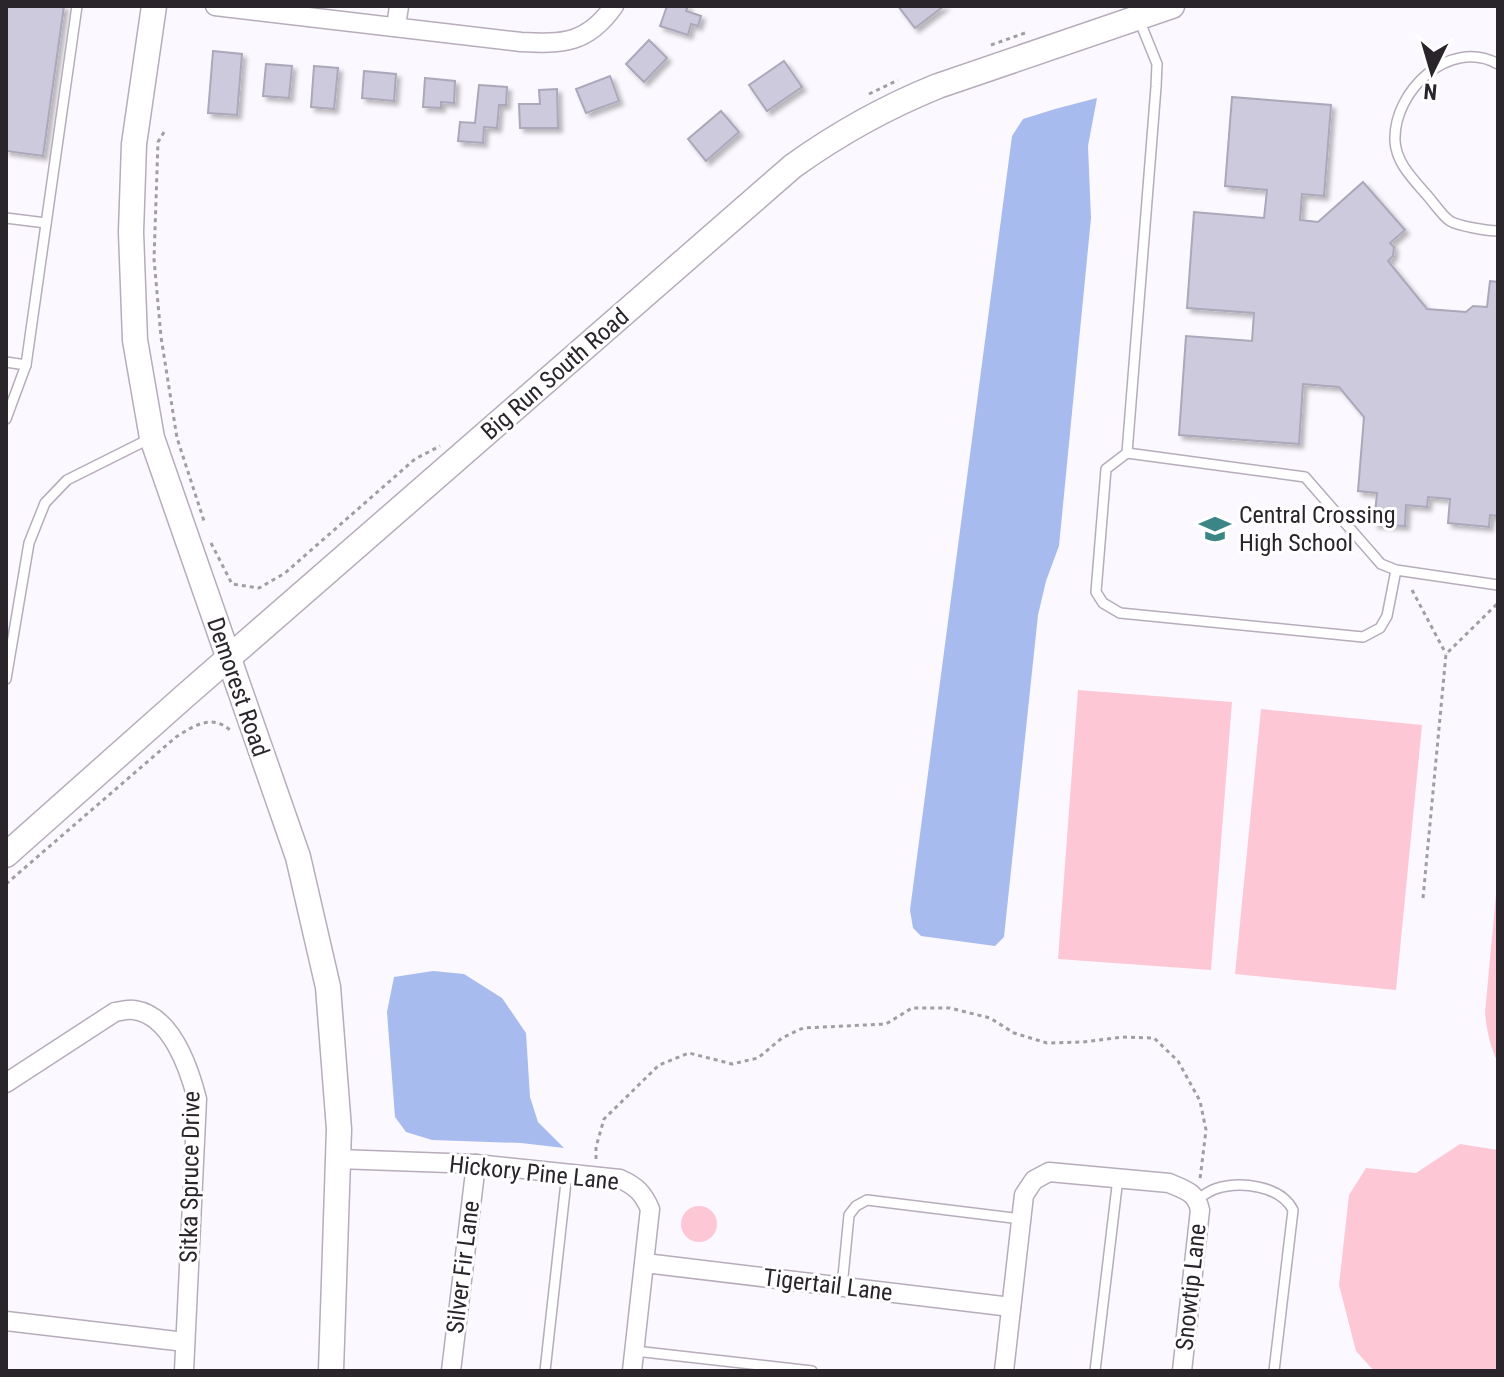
<svg xmlns="http://www.w3.org/2000/svg" width="1504" height="1377" viewBox="0 0 1504 1377" font-family="'Roboto Condensed',sans-serif">
  <style>
    .green { fill: #fdc7d6 }
    .water { fill: #a7bbef }
    .building { fill: #cccadc; stroke: #aaa8b9; stroke-width: 2; filter: url(#shadow) }
    .lines { fill: none; stroke-linecap: round; stroke-linejoin: round }
    .service-casing { stroke: #b6acbb; stroke-width: 12 }
    .minor-casing { stroke: #b6acbb; stroke-width: 21 }
    .tertiary-casing { stroke: #b6acbb; stroke-width: 27 }
    .path { stroke: #a19da3; stroke-width: 3; stroke-dasharray: 4 4; stroke-linecap: butt }
    .service { stroke: #fff; stroke-width: 9 }
    .minor { stroke: #fff; stroke-width: 18 }
    .tertiary { stroke: #fff; stroke-width: 24 }
    .labels { text-anchor: middle; dominant-baseline: central; stroke-width: 6; stroke-linejoin: round; paint-order: stroke }
    .street-label { font-size: 24px; fill: #29252b; stroke: #fff }
    .poi-label { font-size: 24px; fill: #29252b; stroke: #fff; text-anchor: start }
  </style>
  <defs>
    <filter id="shadow"><feDropShadow dx="4" dy="4" stdDeviation="2" flood-color="#0004"/></filter>
  </defs>
  <rect width="100%" height="100%" fill="#fcf8ff"/>
  <!-- green -->
  <g class="green">
    <polygon points="1078,690 1232,702 1211,970 1058,959"/>
    <polygon points="1261,709 1422,725 1396,990 1235,974"/>
    <path d="M1498 873V1063C1490 1046 1487 1032 1485 1013Z"/>
    <polygon points="1460,1144 1498,1150 1498,1371 1374,1371 1356,1351 1339,1285 1349,1195 1366,1168 1416,1173"/>
    <circle cx="699" cy="1224" r="18"/>
  </g>
  <!-- water -->
  <g class="water">
    <polygon points="1097,98 1088,146 1091,218 1059,546 1046,581 1038,615 1004,937 995,946 921,936 913,928 910,910 1012,136 1023,119 1055,109"/>
    <polygon points="433,971 464,974 502,998 526,1033 530,1097 538,1122 564,1148 521,1143 432,1140 406,1132 395,1117 387,1012 394,977"/>
  </g>
  <!-- building -->
  <g class="building">
    <polygon points="6,6 64,6 43,156 6,151"/>
    <polygon points="667,6 688,6 686,11 701,16 698,26 691,24 688,35 660,26"/>
    <polygon points="898,6 944,6 915,28"/>
    <polygon points="649,40 667,58 644,82 626,64"/>
    <polygon points="213,51 242,54 237,115 208,113"/>
    <polygon points="784,61 802,87 767,111 749,85"/>
    <polygon points="266,64 292,66 289,98 263,96"/>
    <polygon points="314,66 338,68 334,109 311,107"/>
    <polygon points="364,71 396,74 394,101 362,98"/>
    <polygon points="610,76 619,101 586,113 576,89"/>
    <polygon points="425,78 455,81 454,103 441,102 441,108 423,107"/>
    <polygon points="479,85 507,87 506,105 499,105 497,128 484,127 483,143 458,141 460,122 475,123"/>
    <polygon points="557,89 558,128 520,128 519,104 540,104 539,90"/>
    <polygon points="1232,97 1331,105 1324,196 1302,194 1300,220 1318,222 1363,182 1405,230 1390,243 1394,247 1393,256 1388,261 1427,309 1466,312 1473,306 1487,307 1490,281 1498,282 1498,516 1490,515 1489,527 1448,523 1450,499 1428,497 1427,507 1406,505 1405,526 1374,524 1377,493 1358,491 1364,417 1339,387 1303,384 1299,444 1179,435 1186,336 1252,341 1254,313 1187,308 1194,212 1264,218 1267,190 1225,186"/>
    <polygon points="721,111 739,132 706,161 688,139"/>
  </g>
  <g class="lines">
    <defs>
      <g id="service">
        <path d="M1498 64C1450 37 1393 91 1395 141 1396 162 1412 178 1425 193 1432 200 1442 216 1450 221 1458 226 1488 231 1498 231"/>
        <polyline points="6,218 46,223"/>
        <polyline points="6,362 26,365"/>
        <polyline points="6,419 26,365 77,6"/>
        <polyline points="1127,453 1156,87 1157,64 1138,17"/>
        <polyline points="1396,570 1387,616 1380,628 1363,637 1120,613 1103,603 1096,592 1106,469 1127,453 1305,477 1381,564 1396,570 1498,585"/>
        <polyline points="6,679 29,543 45,503 67,480 149,439"/>
        <path d="M1197 1199C1203 1196 1209 1191 1215 1189 1240 1181 1280 1185 1293 1210L1274 1371"/>
        <polyline points="842,1287 849,1215 856,1206 867,1200 1021,1219"/>
        <polyline points="635,1351 812,1371"/>
        <polyline points="545,1371 567,1173"/>
        <polyline points="1095,1371 1118,1178"/>
      </g>
      <g id="minor">
        <path d="M215 6 521 42C563 44 587 44 614 6"/>
        <polyline points="396,27 399,6"/>
        <path d="M6 1083 115 1012C121 1011 128 1009 134 1010 171 1015 189 1068 197 1099L184 1371"/>
        <path d="M338 1159 476 1164 620 1179C636 1186 643 1193 650 1209L632 1371"/>
        <polyline points="645,1263 1011,1307"/>
        <polyline points="6,1321 185,1342"/>
        <polyline points="451,1371 476,1164"/>
        <path d="M1004 1371 1024 1195 1034 1180 1049 1172 1169 1183C1185 1190 1196 1192 1200 1210L1182 1371"/>
      </g>
      <g id="tertiary">
        <polyline points="154,6 134,144 131,232 135,340 152,438 298,857 328,987 339,1129 331,1371"/>
        <path d="M6 855 186 695 793 166C839 133 886 107 938 86L1172 6"/>
      </g>
    </defs>
    <!-- service casing -->
    <use href="#service" class="service-casing"/>
    <!-- minor casing -->
    <use href="#minor" class="minor-casing"/>
    <!-- tertiary casing -->
    <use href="#tertiary" class="tertiary-casing"/>
    <!-- path -->
    <g class="path">
      <polyline points="991,45 1025,33"/>
      <polyline points="869,94 898,80"/>
      <polyline points="164,132 158,142 154,259 161,337 177,438 204,521"/>
      <polyline points="211,543 232,584 259,588 285,573 415,459 440,446"/>
      <polyline points="1412,590 1446,654"/>
      <path d="M6 884 176 737C195 725 213 713 232 732"/>
      <polyline points="1423,898 1446,654 1498,603"/>
      <polyline points="596,1159 596,1147 604,1119 659,1065 689,1053 732,1064 758,1058 782,1038 803,1028 886,1024 912,1008 950,1008 990,1018 1014,1033 1047,1043 1083,1042 1122,1037 1154,1038 1178,1061 1200,1101 1206,1130 1200,1179"/>
    </g>
    <!-- service -->
    <use href="#service" class="service"/>
    <!-- minor -->
    <use href="#minor" class="minor"/>
    <!-- tertiary -->
    <use href="#tertiary" class="tertiary"/>
  </g>
  <!-- icons -->
  <defs>
    <symbol id="school-bare" viewBox="-9 -9 18 18"><path d="M0-5L7-2L0 1L-7-2ZM-4 1L0 2.5L4 1V4Q0 6-4 4Z" fill="#3c8587" stroke="#fff" stroke-width="2.5" paint-order="stroke"/></symbol>
  </defs>
  <g fill-rule="evenodd">
    <use href="#school-bare" x="1193" y="507" width="44" height="44"/>
  </g>
  <g class="labels">
    <!-- street labels -->
    <g class="street-label">
      <text transform="translate(555 374) rotate(-41)">Big Run South Road</text>
      <text transform="translate(238 687) rotate(71)">Demorest Road</text>
      <text transform="translate(534 1173) rotate(6)">Hickory Pine Lane</text>
      <text transform="translate(190 1177) rotate(-89)">Sitka Spruce Drive</text>
      <text transform="translate(463 1267) rotate(-83)">Silver Fir Lane</text>
      <text transform="translate(828 1285) rotate(7)">Tigertail Lane</text>
      <text transform="translate(1191 1287) rotate(-84)">Snowtip Lane</text>
    </g>
    <!-- poi labels -->
    <g class="poi-label">
      <text x="1239" y="515">Central Crossing<tspan x="1239" dy="28">High School</tspan></text>
    </g>
  </g>
  <!-- border -->
  <rect width="1504" height="1377" fill="none" stroke="#29252b" stroke-width="16"/>
  <!-- north arrow -->
  <g transform="translate(1432 72) rotate(185)" stroke="#ffffff" stroke-width="6" paint-order="stroke">
  <path d="M0-6L14 30L0 20L-14 30Z" fill="#29252b"/>
  <text y="-12" font-size="22" font-weight="bold" text-anchor="middle" fill="#29252b">N</text>
  </g>
</svg>
